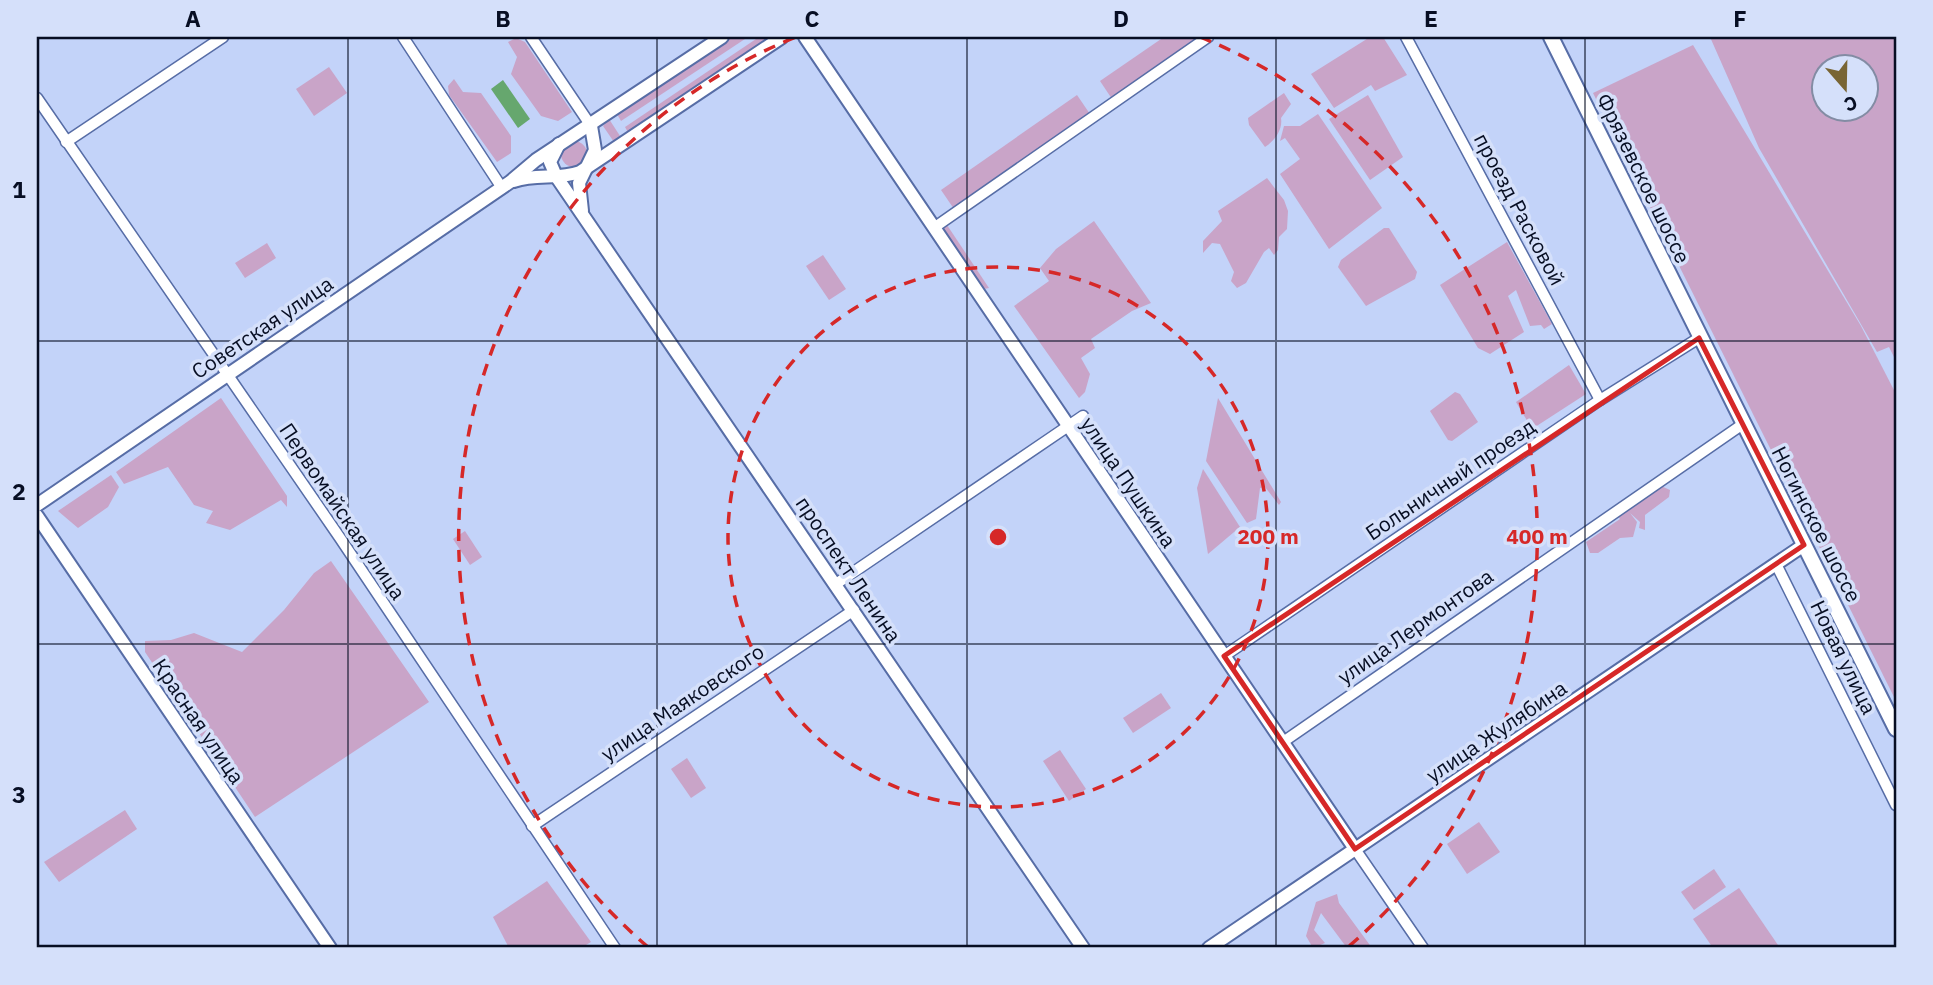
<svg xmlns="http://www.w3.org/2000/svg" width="1933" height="985" viewBox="0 0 1933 985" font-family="'IBM Plex Sans',sans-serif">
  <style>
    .green { fill: #c9a4c8; fill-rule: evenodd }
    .water { fill: #66a76e }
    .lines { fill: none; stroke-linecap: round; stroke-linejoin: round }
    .minor-casing { stroke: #576da6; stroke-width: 13 }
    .major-casing { stroke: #576da6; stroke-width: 16 }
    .highway-casing { stroke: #576da6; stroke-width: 18 }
    .minor { stroke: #fff; stroke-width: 10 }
    .major { stroke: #fff; stroke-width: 12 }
    .highway { stroke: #fff; stroke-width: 14 }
    .marked { fill: none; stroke: #d62828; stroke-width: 5; stroke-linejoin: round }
    .grid { fill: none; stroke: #070e23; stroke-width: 2; stroke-opacity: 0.55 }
    .ring { fill: none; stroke: #d62828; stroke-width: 3.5; stroke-dasharray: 12 9 }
    .labels { text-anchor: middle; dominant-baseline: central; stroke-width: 7; stroke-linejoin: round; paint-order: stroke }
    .street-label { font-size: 21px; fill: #070e23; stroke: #d5e0fa }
    .centre { fill: #d62828; stroke: #d5e0fa; stroke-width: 3.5 }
    .ring-label { font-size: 21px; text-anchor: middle; font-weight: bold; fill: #d62828; stroke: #d5e0fa; stroke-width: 7; stroke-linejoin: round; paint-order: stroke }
    .neatline { fill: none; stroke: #070e23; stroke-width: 2.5 }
    .grid-label { font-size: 23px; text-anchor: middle; font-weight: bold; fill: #070e23 }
  </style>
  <rect width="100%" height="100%" fill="#c3d3f9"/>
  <!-- green -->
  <g class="green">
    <polygon points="732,37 748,37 621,121 617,114"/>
    <polygon points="759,37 774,37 629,134 625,127"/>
    <polygon points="1164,37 1203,37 1112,99 1100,81"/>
    <polygon points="1370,37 1383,37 1407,75 1375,91 1371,85 1334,108 1311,74"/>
    <path d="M1710 37H1896V361L1889 347 1877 352 1759 148ZM1825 66H1867V108H1825Z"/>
    <polygon points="516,38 525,42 570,109 572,112 558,121 541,116 511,74 517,57 508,42"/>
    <polygon points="1693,45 1861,326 1896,394 1896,701 1593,93"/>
    <polygon points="329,67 347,93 314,116 296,89"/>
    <polygon points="454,79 463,92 481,93 511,136 511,153 497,162 449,95 448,86"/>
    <path d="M1284 93 1291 104 1281 118C1283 130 1274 141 1265 147L1249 125 1248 118Z"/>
    <polygon points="1077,95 1090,114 954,209 941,190"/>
    <polygon points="1368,95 1403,157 1370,180 1329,119"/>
    <polygon points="1318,114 1382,208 1329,249 1280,174 1300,159 1285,138 1280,141 1284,126 1300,126"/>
    <polygon points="609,119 622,139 614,142 603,126"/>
    <circle cx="574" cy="154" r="13"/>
    <polygon points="1267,178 1284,200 1288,211 1287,229 1279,237 1278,250 1274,255 1269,248 1264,252 1246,283 1237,288 1231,281 1234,272 1220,244 1212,243 1203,253 1203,241 1222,221 1218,211"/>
    <polygon points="1094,221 1151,303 1132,311 1091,339 1095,348 1081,358 1090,374 1085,392 1079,398 1014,306 1049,281 1040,268 1056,249"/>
    <polygon points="945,222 989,288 984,289 942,226"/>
    <polygon points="1384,228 1389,228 1417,272 1415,279 1366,306 1338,267 1341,260"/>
    <polygon points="1507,242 1552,324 1544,329 1541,325 1530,326 1516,290 1508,296 1524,332 1490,354 1478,348 1440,285"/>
    <polygon points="267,243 276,258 245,278 235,263"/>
    <polygon points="823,255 846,289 829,300 806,266"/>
    <polygon points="1569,365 1586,394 1532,429 1516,402"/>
    <polygon points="1455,392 1460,394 1478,422 1452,441 1448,440 1430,411"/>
    <polygon points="221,398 287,496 287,507 281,500 230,530 206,523 213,511 194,505 168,467 124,484 116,472"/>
    <polygon points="1218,398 1281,502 1279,505 1265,487 1260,488 1256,519 1247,523 1206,461"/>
    <polygon points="1203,469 1240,527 1208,554 1197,488"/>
    <polygon points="111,475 119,487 108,507 78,528 58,511"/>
    <polygon points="1661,486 1670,490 1669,497 1645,515 1645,530 1639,528 1640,522 1630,513 1637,522 1633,537 1620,538 1598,553 1590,553 1586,542 1620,519 1617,515"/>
    <polygon points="465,531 482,557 470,565 453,539"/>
    <polygon points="331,561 429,702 255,817 145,652 145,641 171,640 194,633 242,652 284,610 314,573"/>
    <polygon points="1161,693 1171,708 1133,733 1123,718"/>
    <polygon points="1060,750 1086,789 1069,801 1043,761"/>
    <polygon points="687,758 706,788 691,798 671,769"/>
    <polygon points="125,810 137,829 59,882 44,862"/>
    <polygon points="1479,822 1500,852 1467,874 1447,844"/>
    <polygon points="1714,869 1726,887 1694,910 1681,892"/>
    <polygon points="547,881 591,942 581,948 509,948 493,917"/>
    <polygon points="1739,888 1780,948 1713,948 1693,919"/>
    <polygon points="1337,894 1339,903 1372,948 1347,948 1321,913 1314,930 1325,943 1313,948 1306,936 1316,902"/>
  </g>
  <!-- water -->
  <polygon class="water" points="503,80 530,119 518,128 491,89"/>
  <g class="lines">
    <defs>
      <g id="minor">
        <polyline points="403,37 502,188"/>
        <polyline points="531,37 591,126"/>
        <polyline points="1406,37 1600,400"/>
        <polyline points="37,98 340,538 615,948"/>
        <polyline points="66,142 223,37"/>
        <polyline points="935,227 1208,37"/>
        <polyline points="1776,564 1896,805"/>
        <polyline points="836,584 1083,416"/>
        <polyline points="1224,656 1600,400 1699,338"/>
        <polyline points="1283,742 1743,424"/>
        <polyline points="532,826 854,610"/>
        <polyline points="1355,849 1423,948"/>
      </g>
      <g id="major">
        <polyline points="805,37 1355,849"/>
        <polyline points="559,144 550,162 556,176 1083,948"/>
        <path d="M514 181C535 173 559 180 580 172L782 37"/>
        <polyline points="582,211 579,183 595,150 591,126"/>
        <polyline points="37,505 510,182 536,160 722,37"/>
        <polyline points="37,516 330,948"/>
        <polyline points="1209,948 1804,545"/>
      </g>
      <polyline id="highway" points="1551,37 1896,729"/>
    </defs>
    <!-- minor casing -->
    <use href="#minor" class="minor-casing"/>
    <!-- major casing -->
    <use href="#major" class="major-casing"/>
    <!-- highway casing -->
    <use href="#highway" class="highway-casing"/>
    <!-- minor -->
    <use href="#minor" class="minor"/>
    <!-- major -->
    <use href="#major" class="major"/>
    <!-- highway -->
    <use href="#highway" class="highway"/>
  </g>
  <!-- marked area -->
  <path class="marked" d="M1699 338 1804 545 1355 849 1224 656Z"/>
  <!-- grid -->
  <path class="grid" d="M348 37V948M657 37V948M967 37V948M1276 37V948M1585 37V948M37 341H1896M37 644H1896"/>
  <!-- distance rings -->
  <g class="ring">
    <circle cx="998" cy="537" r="270"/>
    <path d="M648 947A539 539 0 0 1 796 37M1200 37A539 539 0 0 1 1348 947"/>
  </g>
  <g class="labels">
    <!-- street labels -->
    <g class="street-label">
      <text transform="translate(1644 178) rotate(64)">Фрязевское шоссе</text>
      <text transform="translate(1520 209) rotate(62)">проезд Расковой</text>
      <text transform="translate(262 327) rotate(-34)">Советская улица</text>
      <text transform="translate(1450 479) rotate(-34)">Больничный проезд</text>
      <text transform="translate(1129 482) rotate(56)">улица Пушкина</text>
      <text transform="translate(343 511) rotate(56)">Первомайская улица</text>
      <text transform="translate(1817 524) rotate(63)">Ногинское шоссе</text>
      <text transform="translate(849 569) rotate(56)">проспект Ленина</text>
      <text transform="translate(1415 626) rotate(-35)">улица Лермонтова</text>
      <text transform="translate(1844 657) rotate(64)">Новая улица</text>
      <text transform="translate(682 702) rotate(-34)">улица Маяковского</text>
      <text transform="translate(199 721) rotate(56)">Красная улица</text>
      <text transform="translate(1496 731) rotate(-34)">улица Жулябина</text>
    </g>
  </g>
  <circle cx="998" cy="537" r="10" class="centre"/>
  <g class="ring-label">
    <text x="1268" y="544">200 m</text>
    <text x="1537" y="544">400 m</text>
  </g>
  <!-- border -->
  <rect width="1933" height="985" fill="none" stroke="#d5e0fa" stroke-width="77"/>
  <!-- north arrow -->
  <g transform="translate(1845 88) rotate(160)"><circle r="33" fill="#d5e0fa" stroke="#838ca4" stroke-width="2"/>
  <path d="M0-5L12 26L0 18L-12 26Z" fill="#796534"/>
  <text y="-10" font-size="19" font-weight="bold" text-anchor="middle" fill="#070e23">С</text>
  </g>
  <rect x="38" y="38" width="1857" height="908" class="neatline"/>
  <g class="grid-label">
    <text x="193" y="27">A</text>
    <text x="503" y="27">B</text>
    <text x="812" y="27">C</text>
    <text x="1121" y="27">D</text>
    <text x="1431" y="27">E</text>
    <text x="1740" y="27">F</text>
    <text x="19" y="198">1</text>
    <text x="19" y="500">2</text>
    <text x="19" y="803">3</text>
  </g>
</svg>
